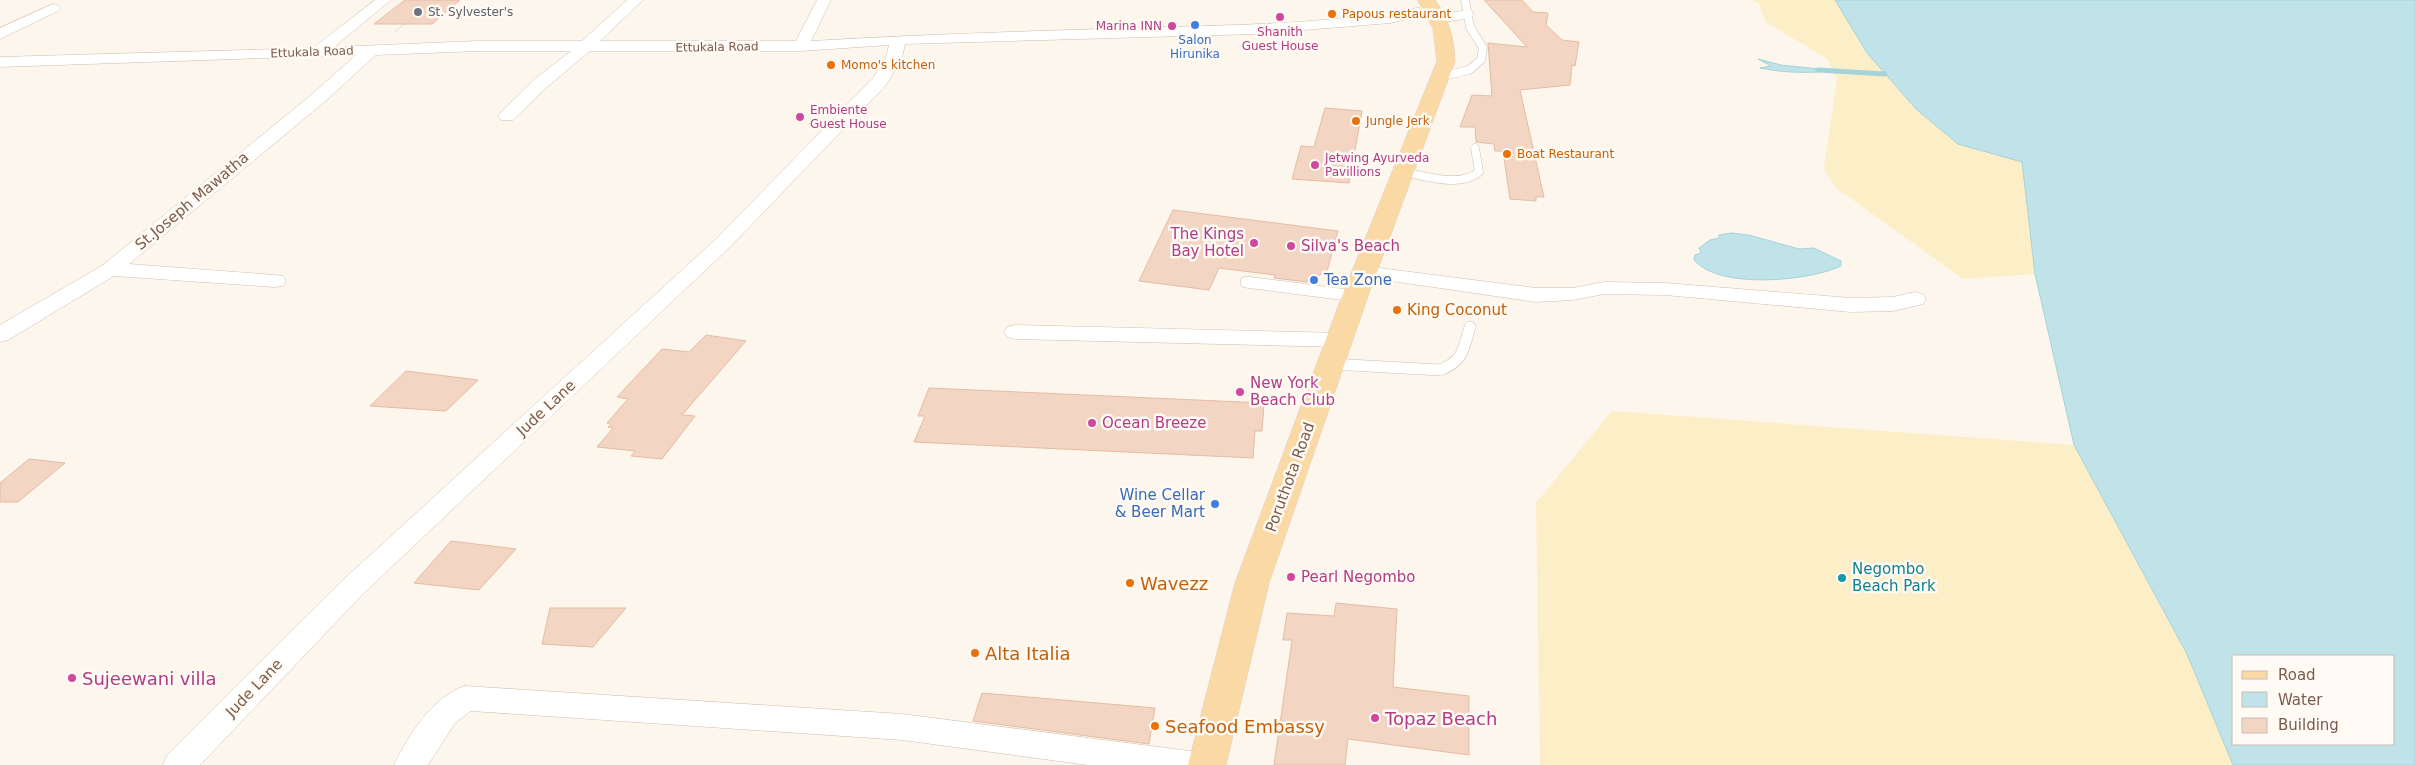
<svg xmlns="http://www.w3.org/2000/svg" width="2415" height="765" viewBox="0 0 2415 765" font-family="'DejaVu Sans',sans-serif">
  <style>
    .sand { fill: #fcefc7 }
    .water { fill: #bfe3e8; stroke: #a5d3da; fill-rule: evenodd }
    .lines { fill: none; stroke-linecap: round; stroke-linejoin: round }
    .stream { stroke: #a5d3da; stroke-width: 5 }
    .building { fill: #f3d5c3; stroke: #e6bba3 }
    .service-far1-casing { stroke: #d1beb0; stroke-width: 9 }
    .service-casing { stroke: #d1beb0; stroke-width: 12 }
    .minor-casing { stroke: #d1beb0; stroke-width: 1 }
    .primary-casing { stroke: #dad1cd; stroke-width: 1 }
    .path { stroke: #d9b8a5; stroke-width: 2.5; stroke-dasharray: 0.5 2.5; stroke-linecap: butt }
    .service-far1 { stroke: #fff; stroke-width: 8 }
    .service { stroke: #fff; stroke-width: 11 }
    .minor { fill: #fff; fill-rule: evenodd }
    .primary { fill: #fbd9a5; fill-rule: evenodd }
    .worship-dot { fill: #6b7280; stroke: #fffaf3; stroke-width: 2 }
    .food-dot { fill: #e8710a; stroke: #fffaf3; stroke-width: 2 }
    .hotel-dot { fill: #d1479c; stroke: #fffaf3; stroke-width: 2 }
    .shop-dot { fill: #3f7fe0; stroke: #fffaf3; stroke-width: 2 }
    .culture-dot { fill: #0f9aa8; stroke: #fffaf3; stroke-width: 2 }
    .labels { text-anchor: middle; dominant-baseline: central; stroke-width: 5; stroke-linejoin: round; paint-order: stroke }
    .far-worship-label { font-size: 12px; fill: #5b616d; stroke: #fffaf3; text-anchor: start }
    .far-food-label { font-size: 12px; fill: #c56008; stroke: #fffaf3; text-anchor: start }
    .far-hotel-label { font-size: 12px; fill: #b23c85; stroke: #fffaf3; text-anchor: start }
    .far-shop-label { font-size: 12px; fill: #366cbe; stroke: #fffaf3 }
    .far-street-label { font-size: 12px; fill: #7a5c4d; stroke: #fffaf3 }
    .street-label { font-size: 15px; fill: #7a5c4d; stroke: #fffaf3 }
    .hotel-label { font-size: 15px; fill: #b23c85; stroke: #fffaf3; text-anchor: start }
    .shop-label { font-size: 15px; fill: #366cbe; stroke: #fffaf3; text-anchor: start }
    .food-label { font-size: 15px; fill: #c56008; stroke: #fffaf3; text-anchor: start }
    .culture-label { font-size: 15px; fill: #0d838f; stroke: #fffaf3; text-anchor: start }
    .near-food-label { font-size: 18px; fill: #c56008; stroke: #fffaf3; text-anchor: start }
    .near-hotel-label { font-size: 18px; fill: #b23c85; stroke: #fffaf3; text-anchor: start }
  </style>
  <rect width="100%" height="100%" fill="#fdf6ec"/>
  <!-- sand -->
  <g class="sand">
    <polygon points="1752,0 1835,0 1867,53 1916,109 1958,144 2022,162 2035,274 1963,279 1835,187 1824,168 1837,79 1827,59 1766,22 1759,4"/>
    <polygon points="1612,411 2074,445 2187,654 2233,765 1540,765 1536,503"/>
  </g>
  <!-- water -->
  <g class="water">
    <path d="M1835 0H2415V765H2233L2187 654 2074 445 2035 274 2022 162 1958 144 1916 109 1867 53ZM2234 656H2394V744H2234Z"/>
    <path d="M1758 59 1781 65 1819 69 1818 72C1798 73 1780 72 1760 68L1771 66Z"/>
    <path d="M1731 233 1749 235 1799 249 1814 248 1841 261V266C1810 281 1719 290 1694 260L1695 255 1701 253 1699 248 1710 240 1719 238V235Z"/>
  </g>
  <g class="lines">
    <!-- stream -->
    <polyline class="stream" points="1818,70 1885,74"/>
  </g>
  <!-- building -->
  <g class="building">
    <polygon points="405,0 460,0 432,24 374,24"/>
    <polygon points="1484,0 1522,0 1533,12 1548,13 1546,25 1562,40 1579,42 1575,66 1572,65 1570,85 1520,90 1544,197 1536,197 1536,201 1510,199 1503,151 1495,151 1494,144 1476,142 1475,127 1460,127 1472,95 1492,96 1488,43 1527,47"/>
    <polygon points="1325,108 1362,111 1349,183 1292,179 1301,146 1314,147"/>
    <polygon points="1173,210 1338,231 1327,271 1307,282 1274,278 1275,275 1219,268 1209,290 1139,281"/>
    <polygon points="706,335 746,341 682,415 695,416 662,459 631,456 635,451 597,447 613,428 608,427 611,424 607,423 628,399 617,397 662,349 689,352"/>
    <polygon points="406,371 478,380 446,411 370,406"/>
    <polygon points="929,388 1264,403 1262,431 1255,431 1253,458 914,442 925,416 918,416"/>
    <polygon points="29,459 65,463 18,502 0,502 0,483"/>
    <polygon points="451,541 516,549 479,590 414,583"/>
    <polygon points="1336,603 1397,609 1393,687 1469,696 1469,755 1348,739 1345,765 1274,765 1292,640 1283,640 1287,613 1334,616"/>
    <polygon points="550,608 626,608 593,647 542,644"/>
    <polygon points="982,693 1155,708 1149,744 973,721"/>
  </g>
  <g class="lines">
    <defs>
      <g id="service-far1">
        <polyline points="1438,19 1469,14"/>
        <polyline points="1440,77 1469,70 1481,60 1483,48 1470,27 1465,0"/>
        <path d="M1403 172C1426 176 1460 188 1479 172L1475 148"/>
      </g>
      <g id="service">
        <polyline points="1246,282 1355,296"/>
        <path d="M1331 364 1440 370C1464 361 1463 349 1470 327"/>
      </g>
      <g id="minor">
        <path d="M375 0H391L334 47 478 41H582L627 0H643L600 41H796L817 0H831L811 41C927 34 1043 31 1159 27 1250 25 1343 23 1433 5L1440 9 1438 12 1390 23 1255 34 905 44 902 58 886 85 731 246 363 594 200 765H163L167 755 343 580 717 238 873 78 886 58 889 45 801 51H590L548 86 513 120H501L498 116 501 112 536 78 571 51H478L376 55 322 104 129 264 275 275 283 276 286 281 283 286 275 287 114 276 8 340 0 342V325L103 265 310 96 356 55 0 67V57L313 48Z"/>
        <polygon points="53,4 58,5 60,8 58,11 0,39 0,28"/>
        <polygon points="1364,266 1536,288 1573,288 1604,282 1665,283 1851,298 1893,297 1915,292 1923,294 1926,299 1923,304 1893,311 1851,312 1665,295 1604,294 1573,300 1536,302 1357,276 1353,272 1357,268"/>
        <polygon points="1015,325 1340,333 1348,335 1351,340 1348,345 1340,347 1015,339 1007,337 1004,332 1007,327"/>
        <path d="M465 686 902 714 1190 751 1202 755 1206 765H1088L902 740 471 711 455 723 428 765H394C408 736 433 696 465 686Z"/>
      </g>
      <path id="primary" d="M1418 0H1435C1449 19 1454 38 1455 61L1368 296 1269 583 1226 765H1188L1235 583 1342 296 1437 61 1433 29Z"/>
    </defs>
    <!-- service-far1 casing -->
    <use href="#service-far1" class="service-far1-casing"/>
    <!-- service casing -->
    <use href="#service" class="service-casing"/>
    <!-- minor casing -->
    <use href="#minor" class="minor-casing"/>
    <!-- primary casing -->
    <use href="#primary" class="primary-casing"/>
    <!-- path -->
    <polyline class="path" points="396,31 404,24"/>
    <!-- service-far1 -->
    <use href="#service-far1" class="service-far1"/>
    <!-- service -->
    <use href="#service" class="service"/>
    <!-- minor -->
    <use href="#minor" class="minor"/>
    <!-- primary -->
    <use href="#primary" class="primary"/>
  </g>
  <!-- markers -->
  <circle class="worship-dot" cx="418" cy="12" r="5"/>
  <g class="food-dot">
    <circle cx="1332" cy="14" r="5"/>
    <circle cx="831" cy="65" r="5"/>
    <circle cx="1356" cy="121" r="5"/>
    <circle cx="1507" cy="154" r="5"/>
    <circle cx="1397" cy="310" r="5"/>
    <circle cx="1130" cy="583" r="5"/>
    <circle cx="975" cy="653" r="5"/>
    <circle cx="1155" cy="726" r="5"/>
  </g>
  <g class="hotel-dot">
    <circle cx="1280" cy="17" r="5"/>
    <circle cx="1172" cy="26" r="5"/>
    <circle cx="800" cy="117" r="5"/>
    <circle cx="1315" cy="165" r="5"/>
    <circle cx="1254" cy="243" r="5"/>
    <circle cx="1291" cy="246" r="5"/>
    <circle cx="1240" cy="392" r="5"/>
    <circle cx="1092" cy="423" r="5"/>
    <circle cx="1291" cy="577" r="5"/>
    <circle cx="72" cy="678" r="5"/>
    <circle cx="1375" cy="718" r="5"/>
  </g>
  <g class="shop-dot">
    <circle cx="1195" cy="25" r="5"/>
    <circle cx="1314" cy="280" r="5"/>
    <circle cx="1215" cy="504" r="5"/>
  </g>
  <circle class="culture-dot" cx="1842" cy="578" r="5"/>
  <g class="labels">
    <!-- far-worship labels -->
    <g class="far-worship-label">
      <text x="428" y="12">St. Sylvester's</text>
    </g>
    <!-- far-food labels -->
    <g class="far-food-label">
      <text x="1342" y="14">Papous restaurant</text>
      <text x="841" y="65">Momo's kitchen</text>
      <text x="1366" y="121">Jungle Jerk</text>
      <text x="1517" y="154">Boat Restaurant</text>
    </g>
    <!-- far-hotel labels -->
    <g class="far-hotel-label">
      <text x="1162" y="26" text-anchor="end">Marina INN</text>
      <text x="1280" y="32" text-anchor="middle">Shanith<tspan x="1280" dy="14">Guest House</tspan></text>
      <text x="810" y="110">Embiente<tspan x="810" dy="14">Guest House</tspan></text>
      <text x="1325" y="158">Jetwing Ayurveda<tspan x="1325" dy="14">Pavillions</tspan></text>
    </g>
    <!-- far-shop labels -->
    <g class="far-shop-label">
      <text x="1195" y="40">Salon<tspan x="1195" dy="14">Hirunika</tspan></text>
    </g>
    <!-- far-street labels -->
    <g class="far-street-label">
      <text transform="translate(717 47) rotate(-1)">Ettukala Road</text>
      <text transform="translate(312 52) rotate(-2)">Ettukala Road</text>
    </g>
    <!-- street labels -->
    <g class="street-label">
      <text transform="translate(192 201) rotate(-40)">St.Joseph Mawatha</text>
      <text transform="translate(546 408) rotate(-43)">Jude Lane</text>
      <text transform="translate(1290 477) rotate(-70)">Poruthota Road</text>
      <text transform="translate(254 688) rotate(-46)">Jude Lane</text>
    </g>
    <!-- hotel labels -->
    <g class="hotel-label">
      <text x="1244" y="234" text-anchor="end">The Kings<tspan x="1244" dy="17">Bay Hotel</tspan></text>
      <text x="1301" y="246">Silva's Beach</text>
      <text x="1250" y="383">New York<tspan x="1250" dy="17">Beach Club</tspan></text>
      <text x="1102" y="423">Ocean Breeze</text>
      <text x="1301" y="577">Pearl Negombo</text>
    </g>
    <!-- shop labels -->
    <g class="shop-label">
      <text x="1324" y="280">Tea Zone</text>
      <text x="1205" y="495" text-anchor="end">Wine Cellar<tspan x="1205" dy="17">&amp; Beer Mart</tspan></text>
    </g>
    <!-- food labels -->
    <g class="food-label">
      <text x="1407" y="310">King Coconut</text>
    </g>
    <!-- culture labels -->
    <g class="culture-label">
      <text x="1852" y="569">Negombo<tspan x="1852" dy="17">Beach Park</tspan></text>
    </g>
    <!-- near-food labels -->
    <g class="near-food-label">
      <text x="1140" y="583">Wavezz</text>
      <text x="985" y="653">Alta Italia</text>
      <text x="1165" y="726">Seafood Embassy</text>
    </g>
    <!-- near-hotel labels -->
    <g class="near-hotel-label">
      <text x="82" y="678">Sujeewani villa</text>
      <text x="1385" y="718">Topaz Beach</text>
    </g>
  </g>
  <!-- legend -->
  <rect x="2232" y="655" width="162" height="90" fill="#fffaf3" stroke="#cabbb1"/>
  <rect x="2242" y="671" width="25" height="8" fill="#fbd9a5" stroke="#cabbb1"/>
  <text x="2278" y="680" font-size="15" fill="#7a5c4d">Road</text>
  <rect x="2242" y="692" width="25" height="15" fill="#bfe3e8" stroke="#cabbb1"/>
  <text x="2278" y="705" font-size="15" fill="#7a5c4d">Water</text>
  <rect x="2242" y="718" width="25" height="15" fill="#f3d5c3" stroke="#cabbb1"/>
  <text x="2278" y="730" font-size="15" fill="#7a5c4d">Building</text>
</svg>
